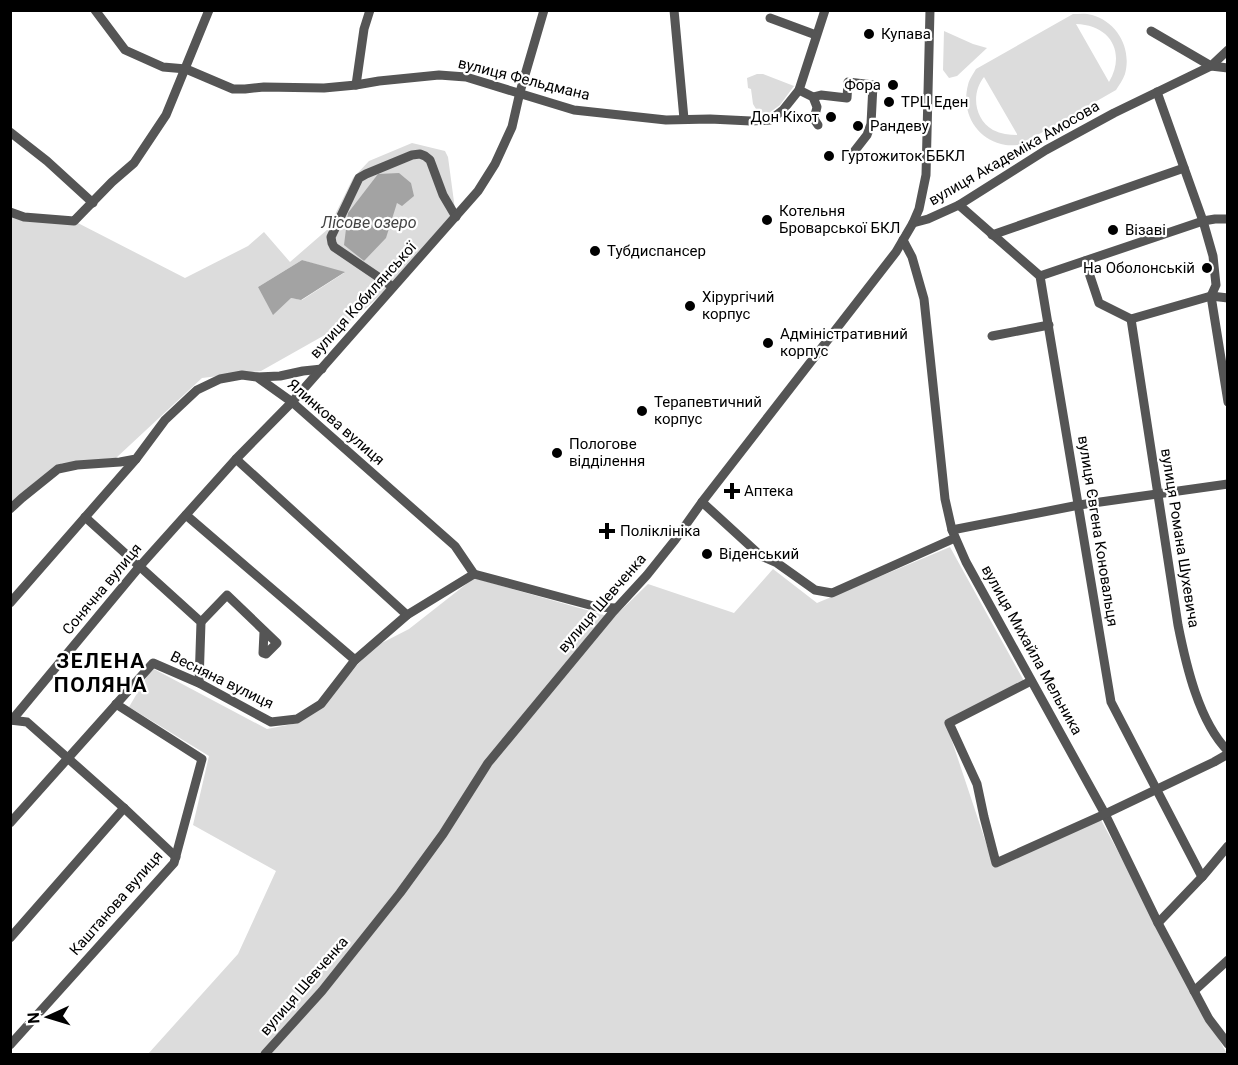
<svg xmlns="http://www.w3.org/2000/svg" width="1238" height="1065" viewBox="0 0 1238 1065" font-family="Roboto,sans-serif">
  <style>
    .green { fill: #dcdcdc; fill-rule: evenodd }
    .water { fill: #a3a3a3 }
    .lines { fill: none; stroke-linecap: round; stroke-linejoin: round }
    .minor { stroke: #555; stroke-width: 9 }
    .poi-dot { fill: #000; stroke: #fff; stroke-width: 2 }
    .labels { text-anchor: middle; dominant-baseline: central; stroke-width: 4.5; stroke-linejoin: round; paint-order: stroke }
    .poi-label { font-size: 15px; fill: #000; stroke: #fff; text-anchor: start }
    .street-label { font-size: 15px; fill: #000; stroke: #fff }
    .water-label { font-size: 16px; font-style: italic; fill: #444; stroke: #fff }
    .district-label { font-size: 21px; font-weight: bold; letter-spacing: 1.5px; fill: #000; stroke: #fff }
  </style>
  <rect width="100%" height="100%" fill="#fff"/>
  <!-- green -->
  <g class="green">
    <path d="M1073 14C1079 14 1086 13 1092 15 1117 22 1132 48 1125 74 1123 80 1119 85 1116 90L1020 145C1014 145 1007 146 1001 144 975 137 961 111 968 85 969 80 973 74 976 69ZM1076 24C1111 25 1126 53 1109 82ZM984 77 1017 134V135C1009 135 1001 134 993 130 974 119 971 93 984 77Z"/>
    <polygon points="944,31 973,44 987,48 957,76 949,78 943,70"/>
    <polygon points="757,74 763,74 794,86 780,105 769,113 759,114 753,104 751,89 748,88 747,78"/>
    <path d="M412 143 445 151 448 157 456 217 416 263 355 318 261 371 202 378 116 458 62 463 36 481 11 505V212L74 221 185 278 248 246 264 232 290 262 328 229 353 178 369 161ZM411 183 397 203 364 261 345 245ZM302 260 344 273 302 300 291 298 258 287Z"/>
    <polygon points="950,547 1024,681 946,723 994,867 1101,820 1227,1054 148,1054 238,954 276,871 193,825 209,756 129,707 152,668 267,729 298,723 321,707 372,648 409,629 474,578 604,615 610,621 648,584 734,613 773,569 817,603"/>
  </g>
  <!-- water -->
  <g class="water">
    <polygon points="399,173 411,183 414,196 402,206 397,203 386,238 364,261 344,245 348,213 378,174"/>
    <polygon points="302,260 345,272 301,300 291,298 273,315 258,287"/>
  </g>
  <g class="lines">
    <!-- minor -->
    <g class="minor">
      <polyline points="95,10 125,50 163,67 186,69 233,89 245,89 264,87 324,88 356,85 379,81 439,75 466,77 574,110 666,120 710,119 751,121 770,120 783,110 799,90 825,10"/>
      <polyline points="674,10 684,119"/>
      <polyline points="770,18 816,35"/>
      <polyline points="1151,31 1211,66 1228,50"/>
      <polyline points="356,85 364,29 370,10"/>
      <polyline points="799,90 813,97 817,107 814,119 818,125"/>
      <polyline points="1157,92 1203,221 1213,256 1216,285 1211,296 1228,402"/>
      <polyline points="813,97 821,95 847,98 848,82 873,85 871,124 867,135 853,153"/>
      <polyline points="10,132 47,161 93,203"/>
      <polyline points="959,205 1040,276 1111,702 1202,877"/>
      <polyline points="10,212 24,217 74,221 112,182 134,163 166,115 209,10"/>
      <polyline points="913,223 928,219 959,205 1046,150 1114,113 1211,66 1228,68"/>
      <polyline points="992,235 1184,168"/>
      <polyline points="903,240 912,257 924,299 945,499 952,530 966,562 1105,814 1158,923 1209,1019 1228,1044"/>
      <polyline points="1085,261 1099,303 1131,319 1211,296 1228,298"/>
      <polyline points="1040,276 1203,221 1215,219 1228,219"/>
      <polyline points="393,287 334,247 332,243 331,237 359,178 366,174 412,155 420,154 425,156 430,160 443,195 456,217"/>
      <path d="M1131 319 1178 625C1186 665 1199 722 1228 751"/>
      <polyline points="992,336 1049,325"/>
      <polyline points="257,377 280,376 303,371 322,369"/>
      <polyline points="236,459 407,615"/>
      <polyline points="702,502 761,556 777,563 815,590 832,593 955,538"/>
      <polyline points="10,509 22,498 58,469 77,465 120,462 136,459 165,420 197,390 220,379 242,375 257,377 292,402 455,546 474,574"/>
      <polyline points="186,515 355,660"/>
      <polyline points="85,517 201,622 199,683"/>
      <polyline points="952,530 1079,505 1228,484"/>
      <polyline points="474,574 597,607 616,608"/>
      <polyline points="10,603 136,459"/>
      <polyline points="201,622 227,595 277,643 266,654 263,653 264,632"/>
      <polyline points="1031,681 949,723 977,784 984,817 996,863 1105,814 1214,762 1228,754"/>
      <polyline points="10,720 27,722 124,808 176,857"/>
      <polyline points="12,720 140,566 236,459 292,402 478,191 495,164 512,127 520,92 544,10"/>
      <polyline points="10,823 153,663 199,683 271,722 297,719 321,704 355,660 407,615 474,574"/>
      <polyline points="1158,923 1202,877 1228,846"/>
      <polyline points="10,938 124,808"/>
      <polyline points="1194,991 1228,960"/>
      <polyline points="10,1045 174,863 202,759 116,704"/>
      <polyline points="265,1054 322,991 400,893 443,834 488,763 613,612 647,575 675,540 702,502 896,252 913,223 919,209 926,175 930,10"/>
    </g>
  </g>
  <!-- markers -->
  <g class="poi-dot">
    <circle cx="869" cy="34" r="6"/>
    <circle cx="893" cy="85" r="6"/>
    <circle cx="889" cy="102" r="6"/>
    <circle cx="831" cy="117" r="6"/>
    <circle cx="858" cy="126" r="6"/>
    <circle cx="829" cy="156" r="6"/>
    <circle cx="767" cy="220" r="6"/>
    <circle cx="1113" cy="230" r="6"/>
    <circle cx="595" cy="251" r="6"/>
    <circle cx="1207" cy="268" r="6"/>
    <circle cx="690" cy="306" r="6"/>
    <circle cx="768" cy="343" r="6"/>
    <circle cx="642" cy="411" r="6"/>
    <circle cx="557" cy="453" r="6"/>
    <path d="M729 482h6v6h6v6h-6v6h-6v-6h-6v-6h6z"/>
    <path d="M604 522h6v6h6v6h-6v6h-6v-6h-6v-6h6z"/>
    <circle cx="707" cy="554" r="6"/>
  </g>
  <g class="labels">
    <!-- poi labels -->
    <g class="poi-label">
      <text x="881" y="34">Купава</text>
      <text x="881" y="85" text-anchor="end">Фора</text>
      <text x="901" y="102">ТРЦ Еден</text>
      <text x="819" y="117" text-anchor="end">Дон Кіхот</text>
      <text x="870" y="126">Рандеву</text>
      <text x="841" y="156">Гуртожиток ББКЛ</text>
      <text x="779" y="211">Котельня<tspan x="779" dy="17">Броварської БКЛ</tspan></text>
      <text x="1125" y="230">Візаві</text>
      <text x="607" y="251">Тубдиспансер</text>
      <text x="1195" y="268" text-anchor="end">На Оболонській</text>
      <text x="702" y="297">Хірургічий<tspan x="702" dy="17">корпус</tspan></text>
      <text x="780" y="334">Адміністративний<tspan x="780" dy="17">корпус</tspan></text>
      <text x="654" y="402">Терапевтичний<tspan x="654" dy="17">корпус</tspan></text>
      <text x="569" y="444">Пологове<tspan x="569" dy="17">відділення</tspan></text>
      <text x="744" y="491">Аптека</text>
      <text x="620" y="531">Поліклініка</text>
      <text x="719" y="554">Віденський</text>
    </g>
    <!-- street labels -->
    <g class="street-label">
      <text transform="translate(524 79) rotate(14)">вулиця Фельдмана</text>
      <text transform="translate(1014 153) rotate(-30)">вулиця Академіка Амосова</text>
      <text transform="translate(363 300) rotate(-48)">вулиця Кобилянської</text>
      <text transform="translate(336 422) rotate(41)">Ялинкова вулиця</text>
      <text transform="translate(1098 531) rotate(81)">вулиця Євгена Коновальця</text>
      <text transform="translate(1180 538) rotate(81)">вулиця Романа Шухевича</text>
      <text transform="translate(102 589) rotate(-50)">Сонячна вулиця</text>
      <text transform="translate(602 603) rotate(-49)">вулиця Шевченка</text>
      <text transform="translate(1032 650) rotate(61)">вулиця Михайла Мельника</text>
      <text transform="translate(222 680) rotate(26)">Весняна вулиця</text>
      <text transform="translate(116 903) rotate(-49)">Каштанова вулиця</text>
      <text transform="translate(304 986) rotate(-49)">вулиця Шевченка</text>
    </g>
    <!-- water labels -->
    <g class="water-label">
      <text x="369" y="222">Лісове озеро</text>
    </g>
    <!-- district labels -->
    <g class="district-label">
      <text x="101" y="661">ЗЕЛЕНА<tspan x="101" dy="24">ПОЛЯНА</tspan></text>
    </g>
  </g>
  <!-- border -->
  <rect width="1238" height="1065" fill="none" stroke="#000000" stroke-width="24"/>
  <!-- north arrow -->
  <g transform="translate(48 1017) rotate(266)" stroke="#ffffff" stroke-width="4.5" paint-order="stroke">
  <path d="M0-4.5L10 22L0 15L-10 22Z" fill="#000000"/>
  <text y="-9" font-size="16" font-weight="bold" text-anchor="middle" fill="#000000">N</text>
  </g>
</svg>
